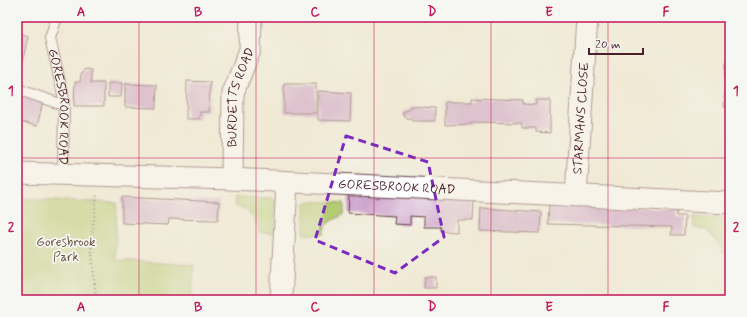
<svg xmlns="http://www.w3.org/2000/svg" width="747" height="317" viewBox="0 0 747 317" font-family="Mynerve,sans-serif">
  <style>
    .green { fill: #b4cc71; stroke: #7f764e }
    .building { fill: #c895c7 }
    .lines { fill: none; stroke-linecap: round; stroke-linejoin: round }
    .service-casing { stroke: #633d45; stroke-width: 12 }
    .minor-casing { stroke: #633d45; stroke-width: 23 }
    .path { stroke: #633d45; stroke-width: 2.5; stroke-dasharray: 1 3; stroke-linecap: butt }
    .service { stroke: #fff; stroke-width: 10 }
    .minor { stroke: #fff; stroke-width: 21 }
    .marked { fill: none; stroke: #7b2cbf; stroke-width: 3; stroke-dasharray: 8 5; stroke-linejoin: round }
    .grid { fill: none; stroke: #c2185b; stroke-width: 1; stroke-opacity: 0.55 }
    .labels { text-anchor: middle; dominant-baseline: central; stroke-width: 3.5; stroke-linejoin: round; paint-order: stroke }
    .street-label { font-size: 13px; fill: #4a1f2b; stroke: #f6f6f2 }
    .park-label { font-size: 13px; fill: #6a5340; stroke: #f6f6f2 }
    .neatline { fill: none; stroke: #c2185b; stroke-width: 1.5 }
    .grid-label { font-size: 13px; text-anchor: middle; font-weight: bold; fill: #c2185b }
  </style>
  <rect width="100%" height="100%" fill="#f6f6f2"/>
  <filter id="ink" filterUnits="userSpaceOnUse"><feTurbulence type="fractalNoise" baseFrequency=".025" numOctaves="2"/><feDisplacementMap in="SourceGraphic" scale="8" xChannelSelector="R" yChannelSelector="G"/><feConvolveMatrix kernelMatrix="1 2 1 2 8 2 1 2 1" color-interpolation-filters="sRGB"/></filter>
  <filter id="wash" filterUnits="userSpaceOnUse"><feTurbulence type="fractalNoise" baseFrequency=".012" numOctaves="4" result="noise"/><feDisplacementMap in="SourceGraphic" scale="16" xChannelSelector="R" yChannelSelector="G"/><feGaussianBlur stdDeviation="0.9" result="paint"/><feColorMatrix in="noise" values="0 0 0 0 0 0 0 0 0 0 0 0 0 0 0 0 0 1.4 0 .05"/><feComposite in="paint" operator="in"/></filter>
  <g filter="url(#wash)">
    <rect width="100%" height="100%" fill="#f0ead6"/>
    <!-- green -->
    <g class="green">
      <polygon points="235,197 272,198 275,200 275,233 259,232 258,225 246,209 235,206"/>
      <polygon points="17,198 117,203 115,260 194,265 192,300 17,300"/>
      <polygon points="311,201 344,203 344,214 325,225 324,234 304,234 304,204"/>
      <polygon points="694,217 730,218 730,253 721,253 722,248 707,230 694,228"/>
    </g>
    <g id="blocks">
      <!-- building -->
      <g class="building">
        <polygon points="17,33 28,36 22,64 17,63"/>
        <polygon points="730,62 730,108 724,107 726,63"/>
        <polygon points="85,69 91,70 91,83 104,83 104,106 74,106 75,82 80,82 81,74"/>
        <polygon points="187,81 210,82 209,112 200,112 199,119 186,119"/>
        <polygon points="108,83 122,83 121,97 108,97"/>
        <polygon points="125,84 157,85 156,108 125,107"/>
        <rect x="284" y="84" width="32" height="29"/>
        <polygon points="318,91 351,93 350,121 318,120"/>
        <polygon points="17,94 43,101 37,126 17,121"/>
        <polygon points="472,98 523,100 523,104 536,105 536,100 550,100 550,133 536,132 536,128 522,128 522,123 472,122 472,124 445,125 445,102 472,102"/>
        <polygon points="411,106 435,108 435,121 412,121 411,118 407,118 403,116 403,112 411,109"/>
        <polygon points="349,194 474,201 473,220 457,220 457,232 441,231 441,227 424,227 424,217 410,216 410,225 394,224 395,216 348,213"/>
        <polygon points="122,197 219,202 218,220 169,219 168,225 122,223"/>
        <polygon points="549,204 677,209 676,216 685,216 684,235 671,235 672,227 548,224"/>
        <polygon points="481,208 541,212 540,233 480,231"/>
        <polygon points="425,277 436,277 436,288 424,288"/>
      </g>
    </g>
  </g>
  <g filter="url(#ink)">
    <use href="#blocks" fill-opacity="0" stroke="#633d45" stroke-width="1"/>
    <g class="lines">
      <defs>
        <g id="service">
          <path id="s1" d="M57 17 50 38 64 99 63 174"/>
          <polyline points="17,89 63,105"/>
        </g>
        <g id="minor">
          <path id="s2" d="M17 173 232 179 730 203"/>
          <path id="s3" d="M232 179 233 93 250 50 251 17"/>
          <path id="s4" d="M576 196 587 17"/>
          <polyline points="281,300 287,182"/>
        </g>
      </defs>
      <!-- service casing -->
      <use href="#service" class="service-casing"/>
      <!-- minor casing -->
      <use href="#minor" class="minor-casing"/>
      <!-- path -->
      <polyline class="path" points="96,300 91,242 97,194"/>
      <!-- service -->
      <use href="#service" class="service"/>
      <!-- minor -->
      <use href="#minor" class="minor"/>
    </g>
  </g>
  <!-- marked area -->
  <path d="M0 0H747V317H0ZM346 136 428 162 444 237 395 273 315 240Z" fill="#f0ead6" fill-opacity=".55" fill-rule="evenodd"/>
  <path class="marked" d="M346 136 428 162 444 237 395 273 315 240Z"/>
  <!-- grid -->
  <path class="grid" d="M139 17V300M256 17V300M374 17V300M491 17V300M608 17V300M17 158H730"/>
  <g class="labels">
    <!-- street labels -->
    <g class="street-label">
      <text stroke="none"><textPath href="#s3" startOffset="83">BURDETTS ROAD</textPath></text>
      <text stroke="none"><textPath href="#s1" startOffset="92">GORESBROOK ROAD</textPath></text>
      <text stroke="none"><textPath href="#s4" startOffset="78">STARMANS CLOSE</textPath></text>
      <text stroke="none"><textPath href="#s2" startOffset="380">GORESBROOK ROAD</textPath></text>
    </g>
    <!-- park labels -->
    <g class="park-label">
      <text x="66" y="242">Goresbrook<tspan x="66" dy="15">Park</tspan></text>
    </g>
  </g>
  <!-- margin -->
  <rect width="747" height="317" fill="none" stroke="#f6f6f2" stroke-width="44"/>
  <!-- scale -->
  <path d="M589 48v6h54v-6" fill="none" stroke="#4a1f2b" stroke-width="2"/>
  <text x="595" y="48" font-size="12" fill="#4a1f2b" stroke="#f6f6f2" stroke-width="3" paint-order="stroke">20 m</text>
  <rect x="22" y="22" width="703" height="273" class="neatline"/>
  <g class="grid-label">
    <text x="81" y="16">A</text>
    <text x="198" y="16">B</text>
    <text x="315" y="16">C</text>
    <text x="432" y="16">D</text>
    <text x="549" y="16">E</text>
    <text x="666" y="16">F</text>
    <text x="11" y="95">1</text>
    <text x="736" y="95">1</text>
    <text x="11" y="231">2</text>
    <text x="736" y="231">2</text>
    <text x="81" y="311">A</text>
    <text x="198" y="311">B</text>
    <text x="315" y="311">C</text>
    <text x="432" y="311">D</text>
    <text x="549" y="311">E</text>
    <text x="666" y="311">F</text>
  </g>
</svg>
